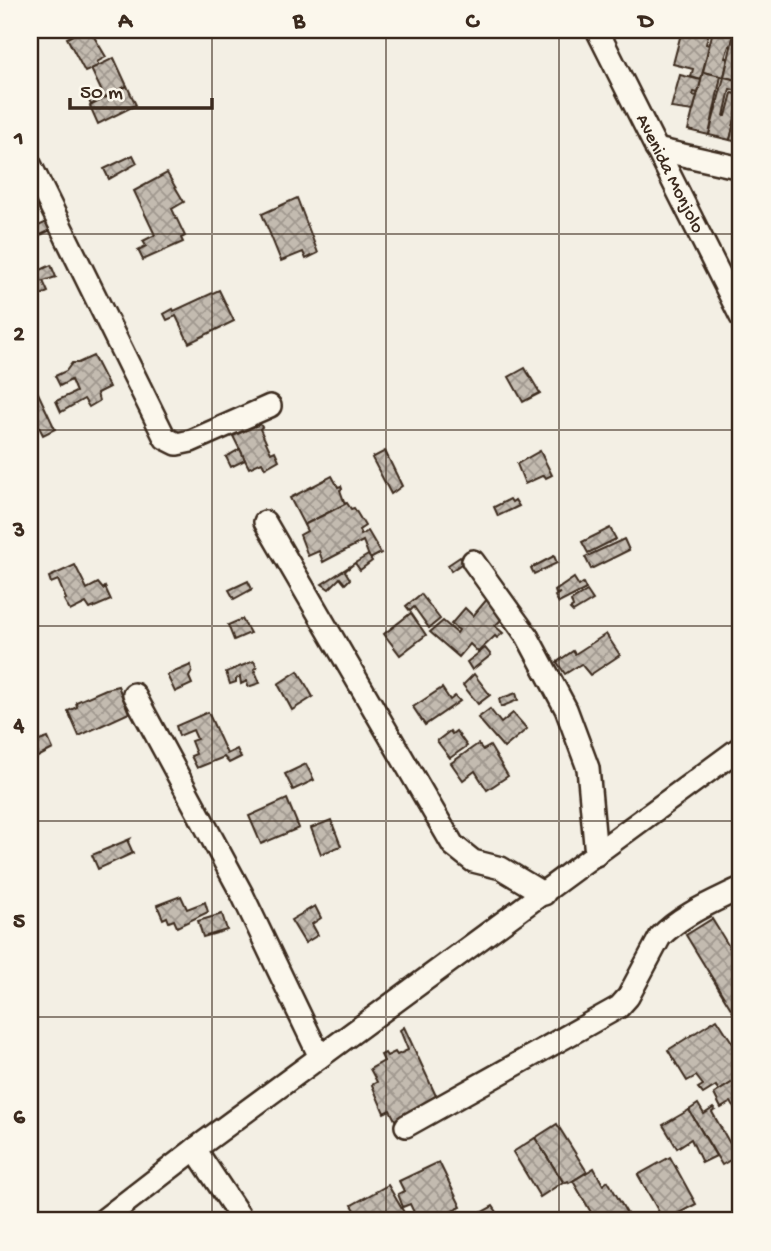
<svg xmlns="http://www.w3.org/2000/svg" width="771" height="1251" viewBox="0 0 771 1251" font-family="'Gochi Hand',sans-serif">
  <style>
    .building { fill: url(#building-cross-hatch); stroke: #3b2a1e; stroke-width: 2 }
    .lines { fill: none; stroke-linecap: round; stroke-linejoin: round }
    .minor-casing { stroke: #3b2a1e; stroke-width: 26 }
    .path { stroke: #3b2a1e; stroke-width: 3.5; stroke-dasharray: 2 5; stroke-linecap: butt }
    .minor { stroke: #fbf7ec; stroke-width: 21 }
    .grid { fill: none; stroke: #3b2a1e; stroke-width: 2; stroke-opacity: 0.55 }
    .labels { text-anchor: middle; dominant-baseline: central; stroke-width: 7; stroke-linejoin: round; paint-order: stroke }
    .street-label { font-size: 19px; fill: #3b2a1e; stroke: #fbf7ec }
    .neatline { fill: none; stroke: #3b2a1e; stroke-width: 2.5 }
    .grid-label { font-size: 23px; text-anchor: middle; font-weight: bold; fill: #3b2a1e }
  </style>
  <defs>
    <pattern id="building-cross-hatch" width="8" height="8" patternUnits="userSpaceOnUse" patternTransform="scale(1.75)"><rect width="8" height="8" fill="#c3bbb0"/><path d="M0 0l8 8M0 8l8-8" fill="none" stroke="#a0988f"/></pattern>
  </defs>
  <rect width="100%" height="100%" fill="#f3efe4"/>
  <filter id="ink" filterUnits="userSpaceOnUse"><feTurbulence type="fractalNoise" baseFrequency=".0143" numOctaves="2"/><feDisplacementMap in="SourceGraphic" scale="14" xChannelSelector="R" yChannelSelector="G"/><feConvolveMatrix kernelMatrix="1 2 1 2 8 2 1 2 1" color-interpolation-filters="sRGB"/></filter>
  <g filter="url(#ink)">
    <!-- building -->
    <g class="building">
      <polygon points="83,30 90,30 106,57 97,62 99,66 85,72 67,38"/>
      <polygon points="682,30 713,30 712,32 709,32 706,44 709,45 701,80 691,77 693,69 673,64"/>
      <polygon points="713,30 735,30 731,46 729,46 725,58 728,58 724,77 703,72"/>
      <polygon points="734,34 741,36 741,81 724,77"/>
      <polygon points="114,58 127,86 91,105 88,99 102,92 91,69"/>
      <polygon points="703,72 721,76 709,135 688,130"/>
      <polygon points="680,75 701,80 698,93 694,92 693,95 697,96 693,111 671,108"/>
      <polygon points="724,77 741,81 741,92 730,89 724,116 726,116 732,93 741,95 730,140 709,135"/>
      <polygon points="127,86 136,105 98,124 90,106"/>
      <polygon points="741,93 741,143 730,140"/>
      <polygon points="133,155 137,163 109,179 104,169"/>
      <polygon points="167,173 184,202 172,209 185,236 181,238 183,242 143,260 138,250 146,246 143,241 155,235 134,191"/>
      <polygon points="297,198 318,253 306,259 303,252 281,261 262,214"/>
      <polygon points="47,222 51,230 30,240 30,223 32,226 35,224 36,227"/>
      <polygon points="51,265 56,277 43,281 48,292 30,300 30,275"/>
      <polygon points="219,290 234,321 189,343 176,316 167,320 164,314 173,309 174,311"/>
      <polygon points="93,356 109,387 97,393 99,401 89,407 84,399 61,412 56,401 76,392 71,380 60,386 55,376 66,371 72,363 78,363"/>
      <polygon points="525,368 540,393 523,402 509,377"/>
      <polygon points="38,393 55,429 43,435 30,409 30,397"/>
      <polygon points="260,424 262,427 260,429 271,453 275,451 279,460 265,468 262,462 249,468 233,436"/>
      <polygon points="240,449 245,460 231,467 226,457"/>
      <polygon points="385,451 402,486 391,494 372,458"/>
      <polygon points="540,451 552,475 546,478 544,475 525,484 517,464"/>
      <polygon points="332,476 338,487 341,486 342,489 340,490 345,504 347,503 304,525 290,498"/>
      <polygon points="510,499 512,502 515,500 519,506 498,516 494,507"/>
      <polygon points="347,503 351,509 354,508 365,526 359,530 361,535 368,531 381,553 370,559 363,541 323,562 319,551 308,556 300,535 307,531 304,525"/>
      <polygon points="610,528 616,539 588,553 582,542"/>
      <polygon points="624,539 629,550 591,569 585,557"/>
      <polygon points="368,555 372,561 360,570 355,563"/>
      <polygon points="554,556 557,563 534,574 531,568"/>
      <polygon points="460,557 464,562 451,571 448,565"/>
      <polygon points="355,563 345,571 350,579 345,584 340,578 329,589 322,584"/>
      <polygon points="75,565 87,589 98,583 103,589 105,587 111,600 90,609 86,603 70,611 64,600 66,599 58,580 51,583 49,577"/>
      <polygon points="574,578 579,586 583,583 586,589 559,603 555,596 560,593 556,594 555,591"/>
      <polygon points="248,581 252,589 234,599 229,590"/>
      <polygon points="587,591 593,600 573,612 570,609 573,607 571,601"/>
      <polygon points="421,594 440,619 429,628 414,607 410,611 406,606"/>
      <polygon points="488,598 499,608 496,612 501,620 495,626 503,633 497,638 495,636 478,652 470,644 459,657 430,632 443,621 457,633 459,630 451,624 465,608 473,616"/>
      <polygon points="411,613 426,635 400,655 384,634"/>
      <polygon points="242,619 250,633 234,640 228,625"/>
      <polygon points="606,634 620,655 590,675 581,664 565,674 557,662 573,651 575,654"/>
      <polygon points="485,648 491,655 472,670 467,662"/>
      <polygon points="254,661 257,668 254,669 260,683 248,687 247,681 241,684 240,677 236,679 236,682 230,684 226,672"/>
      <polygon points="191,665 192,671 189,677 192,684 175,692 167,675"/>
      <polygon points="298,671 313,697 292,710 278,684"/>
      <polygon points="474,674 490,695 478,704 463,685"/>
      <polygon points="118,686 129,713 79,736 68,711 77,707 76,702 106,689"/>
      <polygon points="442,688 450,700 455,696 460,701 425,725 413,707"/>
      <polygon points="516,693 518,700 501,707 499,699"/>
      <polygon points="490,709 501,723 513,713 527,729 504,748 478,718"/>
      <polygon points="208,712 227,754 237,749 241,757 229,763 224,757 197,768 191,756 196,754 191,741 197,739 193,730 179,736 176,726"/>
      <polygon points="450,731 452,734 456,731 467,746 450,758 437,741"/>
      <polygon points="48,738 53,749 30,761 30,744"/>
      <polygon points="478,744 483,750 490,746 508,776 487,790 475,771 463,780 451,763"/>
      <polygon points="306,764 314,780 293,790 285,774"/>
      <polygon points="287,799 299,828 261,844 249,816"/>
      <polygon points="331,820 341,846 321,854 311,828"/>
      <polygon points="130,839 128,842 133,853 98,869 92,855"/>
      <polygon points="181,896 187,909 205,902 208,912 177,927 174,920 169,922 167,917 163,919 157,905"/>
      <polygon points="315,906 321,918 312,924 318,935 305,943 291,920"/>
      <polygon points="222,914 227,930 203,937 198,921"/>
      <polygon points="712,919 741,966 741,1007 733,1012 686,935"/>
      <polygon points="717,1019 739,1053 732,1058 741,1072 741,1077 719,1091 716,1086 703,1094 698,1088 703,1085 696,1076 687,1081 668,1050"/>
      <polygon points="404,1027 437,1098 398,1126 390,1110 384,1113 372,1085 377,1082 370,1069 384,1061 381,1055 385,1053 387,1056 395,1052 397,1055 408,1050 400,1030"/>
      <polygon points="736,1080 741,1089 741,1110 737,1112 731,1102 721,1108 714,1094"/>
      <polygon points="698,1104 704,1114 713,1108 715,1110 712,1112 737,1156 722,1165 689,1110"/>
      <polygon points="689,1110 716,1156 702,1163 691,1139 677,1148 663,1125"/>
      <polygon points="557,1124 587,1172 569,1183 568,1181 564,1183 535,1138"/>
      <polygon points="535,1138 563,1182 540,1197 513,1152"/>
      <polygon points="670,1157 696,1204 664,1221 638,1175"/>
      <polygon points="439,1162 461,1207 431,1221 418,1221 410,1204 403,1207 398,1194 404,1191 399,1181"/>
      <polygon points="594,1168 603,1185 608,1181 629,1217 622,1221 596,1221 573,1181"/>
      <polygon points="388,1185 409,1221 361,1221 352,1205"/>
      <polygon points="493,1206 503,1221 476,1221 473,1217"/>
    </g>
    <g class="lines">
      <defs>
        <g id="minor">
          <path id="s1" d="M597 30 741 317"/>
          <polyline points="656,149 741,168"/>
          <polyline points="30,164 165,438 177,444 191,441 270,406"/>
          <polyline points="265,522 453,845 473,861 501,868 544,894"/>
          <polyline points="473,561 527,636 566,709 588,768 596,855"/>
          <polyline points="134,694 242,894 320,1057"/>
          <path d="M406 1126 619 1007 628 997 660 937C682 914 713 902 741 888"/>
          <polyline points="195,1149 243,1221"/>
          <polyline points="102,1221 195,1149 741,747"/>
        </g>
      </defs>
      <!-- minor casing -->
      <use href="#minor" class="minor-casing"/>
      <!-- path -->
      <polyline class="path" points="734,336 741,350"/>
      <!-- minor -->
      <use href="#minor" class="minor"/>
    </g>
  </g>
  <!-- grid -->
  <path class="grid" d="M212 30V1221M386 30V1221M559 30V1221M30 234H741M30 430H741M30 626H741M30 821H741M30 1017H741"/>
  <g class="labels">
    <!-- street labels -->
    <g class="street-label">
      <text stroke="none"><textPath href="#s1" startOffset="161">Avenida Monjolo</textPath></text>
    </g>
  </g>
  <!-- margin -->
  <rect width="771" height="1251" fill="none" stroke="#fbf7ec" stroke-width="77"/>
  <!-- scale -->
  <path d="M70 98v10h142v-10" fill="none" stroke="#3b2a1e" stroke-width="3.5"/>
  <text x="80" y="98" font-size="21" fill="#3b2a1e" stroke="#fbf7ec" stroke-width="5" paint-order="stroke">50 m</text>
  <rect x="38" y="38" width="694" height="1174" class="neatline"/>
  <g class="grid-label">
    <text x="125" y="27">A</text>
    <text x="299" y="27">B</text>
    <text x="472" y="27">C</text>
    <text x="646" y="27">D</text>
    <text x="19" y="144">1</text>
    <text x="19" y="340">2</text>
    <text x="19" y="536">3</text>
    <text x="19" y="731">4</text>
    <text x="19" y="927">5</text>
    <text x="19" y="1123">6</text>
  </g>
</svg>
